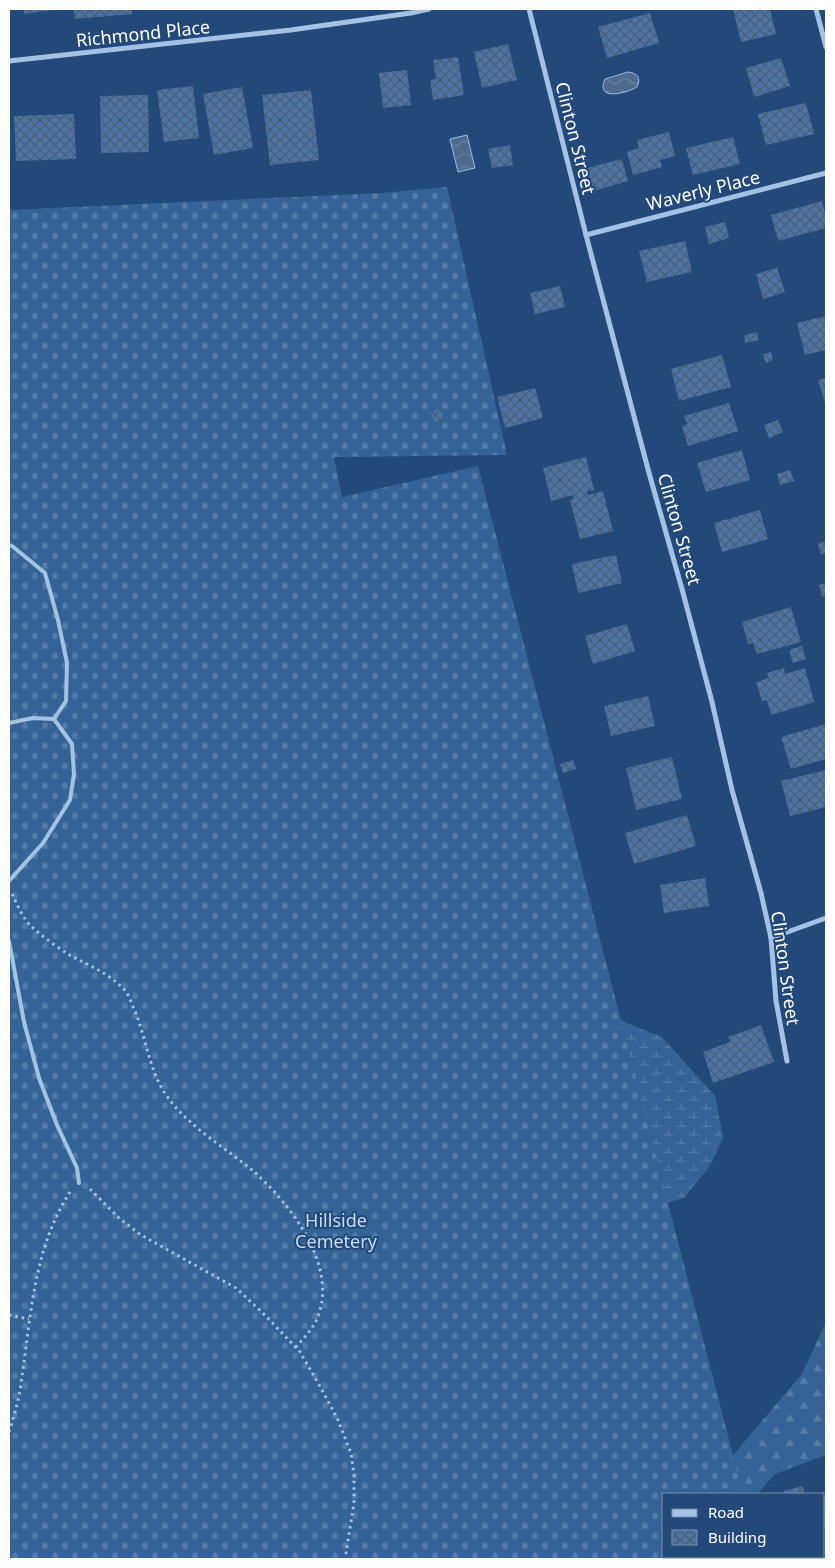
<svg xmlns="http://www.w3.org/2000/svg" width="835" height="1568" viewBox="0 0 835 1568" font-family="'Noto Sans',sans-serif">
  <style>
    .forest { fill: url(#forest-firs) }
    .wetland { fill: url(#wetland-marsh) }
    .cemetery { fill: url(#cemetery-stones) }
    .water { fill: url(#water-waves); stroke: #98bde6 }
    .building { fill: url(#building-cross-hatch) }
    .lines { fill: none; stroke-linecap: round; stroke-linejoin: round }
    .path { stroke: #a4c2e4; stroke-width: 3; stroke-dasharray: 2.5 4; stroke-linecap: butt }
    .service { stroke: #a4c2e4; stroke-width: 4 }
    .minor { stroke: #a4c2e4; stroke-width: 5 }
    .labels { text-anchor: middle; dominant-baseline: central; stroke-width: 4; stroke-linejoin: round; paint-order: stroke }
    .street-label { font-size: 18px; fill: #fff; stroke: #224979 }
    .park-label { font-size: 18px; fill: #c7dcf4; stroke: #224979 }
  </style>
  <defs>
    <pattern id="forest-firs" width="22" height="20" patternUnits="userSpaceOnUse" patternTransform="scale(1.25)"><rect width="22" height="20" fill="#366397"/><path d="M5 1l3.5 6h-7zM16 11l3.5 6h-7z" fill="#547aa7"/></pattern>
    <pattern id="wetland-marsh" width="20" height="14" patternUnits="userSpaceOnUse" patternTransform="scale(1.25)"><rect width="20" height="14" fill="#366397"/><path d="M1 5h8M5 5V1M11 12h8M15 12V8" fill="none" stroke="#547aa7"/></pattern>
    <pattern id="cemetery-stones" width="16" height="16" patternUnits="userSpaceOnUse" patternTransform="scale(1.25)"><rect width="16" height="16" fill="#366397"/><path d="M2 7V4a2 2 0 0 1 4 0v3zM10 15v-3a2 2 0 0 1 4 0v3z" fill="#547aa7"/></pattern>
    <pattern id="water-waves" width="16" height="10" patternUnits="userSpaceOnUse" patternTransform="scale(1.25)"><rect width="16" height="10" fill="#4e6b8e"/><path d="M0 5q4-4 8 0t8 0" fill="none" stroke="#69819f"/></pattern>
    <pattern id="building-cross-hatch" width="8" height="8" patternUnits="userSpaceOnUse" patternTransform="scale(1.25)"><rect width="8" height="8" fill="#4b73a3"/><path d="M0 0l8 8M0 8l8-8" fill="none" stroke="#4c5e73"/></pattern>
  </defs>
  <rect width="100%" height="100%" fill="#224979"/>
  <!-- forest -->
  <polygon class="forest" points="826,1322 826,1455 775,1474 757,1494 700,1494 802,1374"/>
  <!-- wetland -->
  <polygon class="wetland" points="619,1020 662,1037 715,1096 723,1137 710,1166 684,1198 659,1205"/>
  <!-- cemetery -->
  <polygon class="cemetery" points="447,187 507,455 334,457 342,497 478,466 743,1494 664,1494 664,1557 759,1557 759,1559 9,1559 9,210 382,193"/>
  <!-- water -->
  <g class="water">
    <path d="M628 72C638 73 641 78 637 87 627 93 595 102 605 79Z"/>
    <polygon points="467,135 475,168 458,172 450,139"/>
  </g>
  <!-- building -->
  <g class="building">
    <polygon points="24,9 53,9 53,10 24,14"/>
    <polygon points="74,9 132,9 132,14 75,19"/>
    <polygon points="733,9 770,9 776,34 741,42"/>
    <polygon points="650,13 659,43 607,58 598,27"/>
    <polygon points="508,44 517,80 482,88 474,52"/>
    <polygon points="458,57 464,95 433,100 430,80 436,79 433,60"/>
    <polygon points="781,58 790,86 754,97 746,68"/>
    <polygon points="407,70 411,105 383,108 379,73"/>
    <polygon points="193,86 199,138 164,142 157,90"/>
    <polygon points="242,87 253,148 214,155 203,94"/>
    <polygon points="311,90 319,160 270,165 262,95"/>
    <polygon points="148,95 149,152 101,153 100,96"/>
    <polygon points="806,103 814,134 766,145 758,114"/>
    <polygon points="74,114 76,159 16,161 14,116"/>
    <polygon points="669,132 675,156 660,160 662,167 633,175 627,152 639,148 637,140"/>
    <polygon points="733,137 740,164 693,175 686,148"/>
    <polygon points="510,145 513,165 492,168 488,149"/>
    <polygon points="622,159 628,181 594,191 587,168"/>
    <polygon points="822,201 826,217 826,228 778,241 771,215"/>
    <polygon points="725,222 729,238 709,244 705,227"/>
    <polygon points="685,241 692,272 647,282 639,251"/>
    <polygon points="777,268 785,292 763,299 756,274"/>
    <polygon points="560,286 565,307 535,314 530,293"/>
    <polygon points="826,316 826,350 805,355 797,323"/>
    <polygon points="757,332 759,340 745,343 744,335"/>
    <polygon points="771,352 773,360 766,363 763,354"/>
    <polygon points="722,355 731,387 679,401 671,369"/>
    <polygon points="826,378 826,406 818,380"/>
    <polygon points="535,388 543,418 505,428 497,397"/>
    <polygon points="729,403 738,431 688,446 682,426 687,424 684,416"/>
    <polygon points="439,408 444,418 435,422 431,413"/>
    <polygon points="778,420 783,432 769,438 764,425"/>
    <polygon points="742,450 750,480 706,492 697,463"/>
    <polygon points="586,457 594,490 587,491 588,495 603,491 613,531 580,539 570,500 574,499 573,495 551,501 543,468"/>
    <polygon points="790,470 794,481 780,485 777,474"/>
    <polygon points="760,510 768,539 722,552 714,523"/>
    <polygon points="826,541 826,553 821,555 818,544"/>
    <polygon points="616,555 622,583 578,593 572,564"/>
    <polygon points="826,583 826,596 822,597 819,585"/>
    <polygon points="791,607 801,642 757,654 753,643 748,644 742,622"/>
    <polygon points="627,624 635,651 593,664 585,636"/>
    <polygon points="802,646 806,659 793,663 789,650"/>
    <polygon points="784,668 785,674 805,668 814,702 771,715 767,700 762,701 756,682 769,678 767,673"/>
    <polygon points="648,696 655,726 611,736 604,706"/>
    <polygon points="826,724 826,759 791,769 781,737"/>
    <polygon points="672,757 682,799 636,810 626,768"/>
    <polygon points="573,760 576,769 563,773 560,764"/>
    <polygon points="826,770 826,807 790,816 781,781"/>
    <polygon points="687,815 696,846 634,864 625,833"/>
    <polygon points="705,878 709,906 664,913 660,885"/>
    <polygon points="761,1025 774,1062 713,1083 703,1052 730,1042 728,1037"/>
    <polygon points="803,1486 804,1494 784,1494 784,1491"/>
    <polygon points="826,1496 826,1527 824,1528 824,1497"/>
  </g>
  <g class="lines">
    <!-- path -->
    <g class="path">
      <path d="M12 894C17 904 23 919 31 926 40 935 66 954 77 959 95 968 114 977 127 993 130 998 132 1005 135 1011 147 1040 149 1073 169 1099 191 1128 224 1147 252 1170 290 1203 341 1268 316 1321 311 1331 303 1339 295 1348"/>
      <polyline points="90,1189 120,1219 141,1235 236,1288 266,1316 300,1352 321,1388 338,1420 351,1453 354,1475 354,1503 345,1559"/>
      <polyline points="9,1315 29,1319"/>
      <path d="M9 1432C14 1416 19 1400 21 1383 31 1318 33 1249 70 1192"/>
    </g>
    <!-- service -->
    <g class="service">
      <polyline points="9,545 12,546 45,573 58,620 67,663 66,701 54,719 33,718 9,723"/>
      <polyline points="9,881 43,843 70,800 74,774 72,744 54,719"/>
      <polyline points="9,941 24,1022 39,1078 57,1125 77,1168 79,1183"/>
    </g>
    <!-- minor -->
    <g class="minor">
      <polyline points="529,9 586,235 649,473 682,589 712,702 732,790 761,893 771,938 776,1001 787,1061"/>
      <polyline points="816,9 826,47"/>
      <polyline points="9,61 291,30 411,13 429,9"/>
      <polyline points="586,235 826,173"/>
      <polyline points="771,938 826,918"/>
    </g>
  </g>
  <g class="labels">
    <!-- street labels -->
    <g class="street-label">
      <text transform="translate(143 33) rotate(-6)">Richmond Place</text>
      <text transform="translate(576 138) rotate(76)">Clinton Street</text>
      <text transform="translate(703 190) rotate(-14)">Waverly Place</text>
      <text transform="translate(680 529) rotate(74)">Clinton Street</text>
      <text transform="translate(786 968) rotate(82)">Clinton Street</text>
    </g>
    <!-- park labels -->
    <g class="park-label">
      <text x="336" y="1220">Hillside<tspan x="336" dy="21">Cemetery</tspan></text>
    </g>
  </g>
  <!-- border -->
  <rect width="835" height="1568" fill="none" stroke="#ffffff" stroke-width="20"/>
  <!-- legend -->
  <rect x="662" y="1493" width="162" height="65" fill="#224979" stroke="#7a92af"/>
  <rect x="672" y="1509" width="25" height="8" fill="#a4c2e4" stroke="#7a92af"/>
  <text x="708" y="1518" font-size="15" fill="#ffffff">Road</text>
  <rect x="672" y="1530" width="25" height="15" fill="url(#building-cross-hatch)" stroke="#7a92af"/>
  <text x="708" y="1543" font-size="15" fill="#ffffff">Building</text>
</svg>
